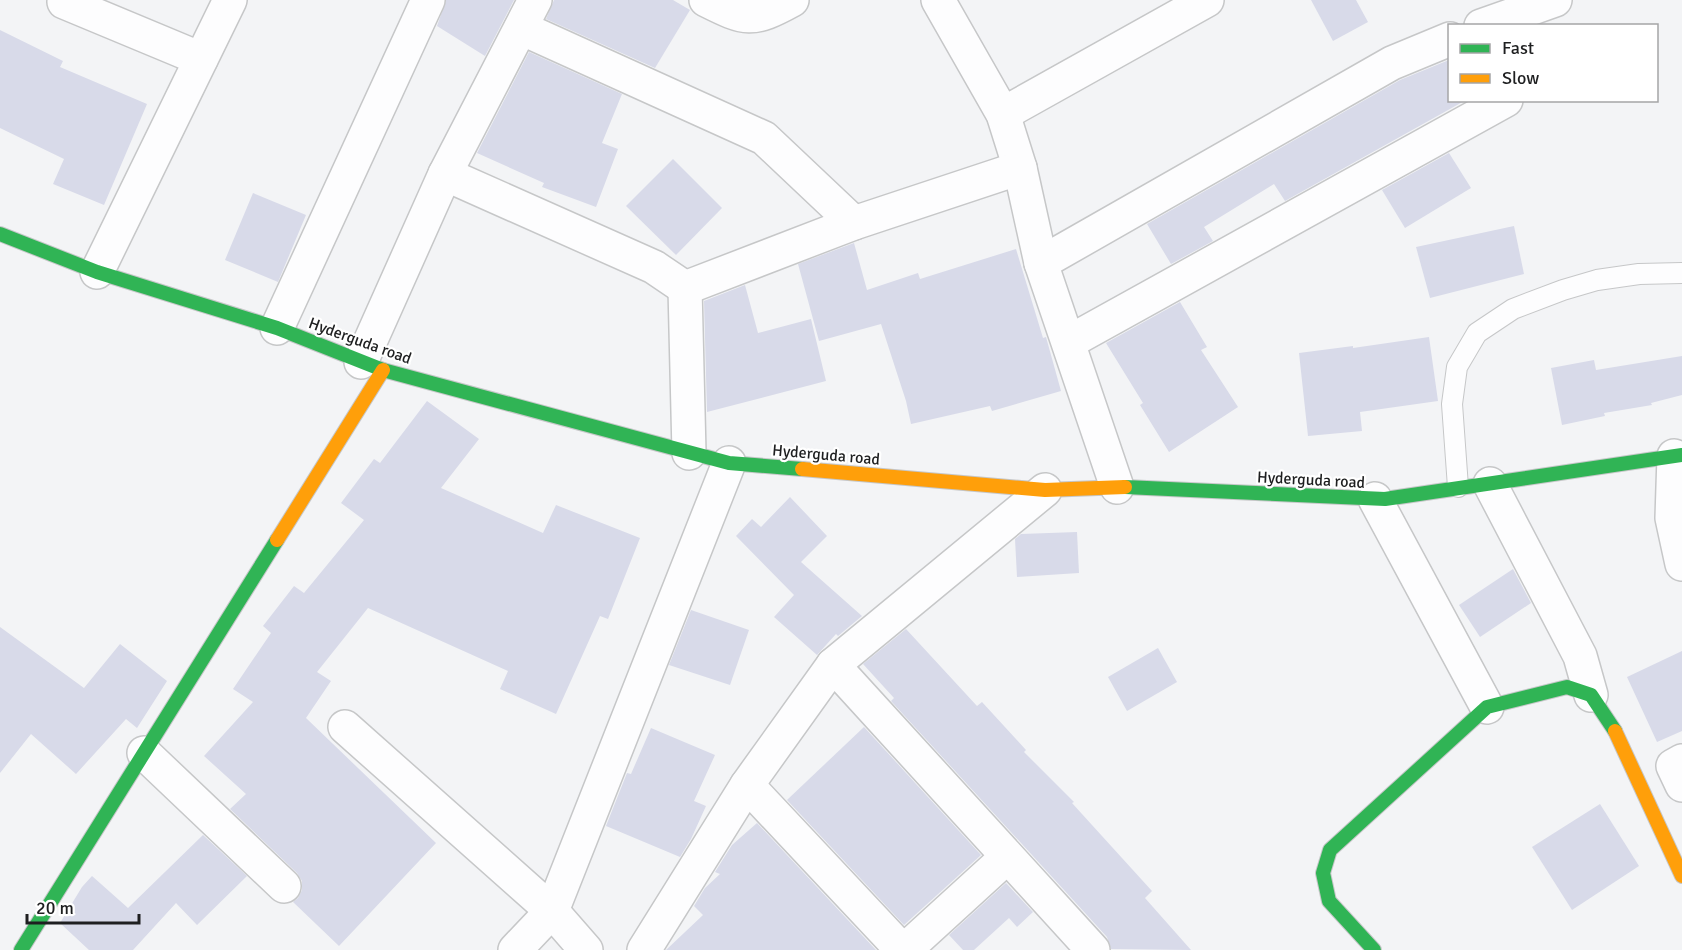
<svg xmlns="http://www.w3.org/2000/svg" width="1682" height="950" viewBox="0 0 1682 950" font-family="Signika,sans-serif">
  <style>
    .building { fill: #d8dae9 }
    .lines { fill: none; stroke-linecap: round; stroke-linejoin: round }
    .lane-casing { stroke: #c6c7c8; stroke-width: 22 }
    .street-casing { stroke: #c6c7c8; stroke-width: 36 }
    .fast-casing { stroke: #c6c7c8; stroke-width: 16 }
    .slow-casing { stroke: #c6c7c8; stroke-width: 16 }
    .lane { stroke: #fdfdfe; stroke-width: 20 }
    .street { stroke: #fdfdfe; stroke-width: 33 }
    .fast { stroke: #30b455; stroke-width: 14 }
    .slow { stroke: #ff9f0a; stroke-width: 14 }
    .labels { text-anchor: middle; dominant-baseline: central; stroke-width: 4.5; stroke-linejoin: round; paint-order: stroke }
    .street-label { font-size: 16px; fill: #1e1f20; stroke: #fff }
  </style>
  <rect width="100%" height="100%" fill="#f3f4f6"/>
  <!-- building -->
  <g class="building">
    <polygon points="446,0 514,0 485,56 437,26"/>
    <polygon points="554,0 673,0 690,10 655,68 546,19"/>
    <polygon points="1311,0 1356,0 1368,22 1333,41"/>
    <polygon points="0,30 63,61 60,67 147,104 104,205 53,184 64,159 0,128"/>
    <polygon points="529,52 622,94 602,143 618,149 596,207 542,187 544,183 477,153"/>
    <polygon points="1449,60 1449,100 1466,100 1285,201 1274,184 1204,227 1213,241 1171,264 1147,224 1400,80"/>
    <polygon points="1449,153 1471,188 1405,228 1382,190"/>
    <polygon points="673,159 722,208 676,255 626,206"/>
    <polygon points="253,193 306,215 278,282 225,260"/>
    <polygon points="1514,226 1524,274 1430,298 1416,247"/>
    <polygon points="854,243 867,290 918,273 920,279 1016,249 1043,338 1046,337 1061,391 992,411 990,406 911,424 906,401 881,324 819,341 798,264"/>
    <polygon points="745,285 758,333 811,319 826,381 707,412 704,301"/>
    <polygon points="1180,302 1207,347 1201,350 1238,407 1169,452 1140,405 1143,403 1106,343"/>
    <polygon points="1429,337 1438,401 1360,412 1362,431 1308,436 1299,353 1353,346 1353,348"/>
    <polygon points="1682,356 1682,395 1651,403 1652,405 1604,413 1605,416 1562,425 1551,368 1594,360 1596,370"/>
    <polygon points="427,401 479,439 441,488 543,533 556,505 640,538 608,619 600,616 556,714 500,689 508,671 368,608 317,672 331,681 306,718 436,843 339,946 293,902 298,898 302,890 302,881 297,873 230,809 246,794 204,756 253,702 233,689 271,633 263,626 294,586 304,593 364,520 341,503 374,459 380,463"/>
    <polygon points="790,497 827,536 801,562 862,616 838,636 836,634 817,655 774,617 794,595 736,536 752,519 761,527"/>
    <polygon points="1077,532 1079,573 1017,577 1015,539 1021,534"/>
    <polygon points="1513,569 1531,603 1480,637 1459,605"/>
    <polygon points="691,610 749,630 730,685 669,665"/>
    <polygon points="0,627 84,688 120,644 167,681 137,728 126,719 76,774 31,734 0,773"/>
    <polygon points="906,629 977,706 982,702 1026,750 1024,752 1074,802 1072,803 1152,891 1145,898 1191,950 1111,949 1107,937 891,701 894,698 863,664"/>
    <polygon points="1158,648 1177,682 1127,711 1108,677"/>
    <polygon points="1682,651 1682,731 1657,742 1627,677"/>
    <polygon points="864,727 981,855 904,925 787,800"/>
    <polygon points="651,728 715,755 694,801 706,806 691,839 680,857 606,826 627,773 631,774"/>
    <polygon points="1600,804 1639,866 1572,910 1532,847"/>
    <polygon points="757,823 876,950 666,950 703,915 694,906 705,888 720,874 715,872 732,845"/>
    <polygon points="203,835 247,876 197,925 176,903 133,950 89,950 60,923 82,887 92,876 128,908"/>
    <polygon points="1006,883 1033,912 1017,927 1009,918 974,950 963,950 949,935"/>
  </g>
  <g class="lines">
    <defs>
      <polyline id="lane" points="1458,487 1452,404 1457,367 1477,333 1513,309 1563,290 1597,280 1639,274 1682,273"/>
      <g id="street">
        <path d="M706 0C746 20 752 22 792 0"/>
        <polyline points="938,0 1003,114 1020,168 1041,263 1117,487"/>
        <polyline points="64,2 201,59"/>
        <polyline points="1481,26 1555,0"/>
        <polyline points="521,28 764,138 854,223"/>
        <polyline points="1003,114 1207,0"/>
        <polyline points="445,174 654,267 685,288"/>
        <polyline points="1041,263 1392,63 1450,39"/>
        <polyline points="97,272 230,0"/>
        <polyline points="685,288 854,223 1020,168"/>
        <polyline points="685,288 689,453"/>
        <polyline points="277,328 428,0"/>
        <polyline points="1069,342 1506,100"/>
        <polyline points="361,362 445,174 535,0"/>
        <polyline points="1674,456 1672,518 1682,564"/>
        <polyline points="1490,484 1580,656 1591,695"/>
        <polyline points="1375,499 1487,707"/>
        <polyline points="833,665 1093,950"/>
        <polyline points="345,727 552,911 586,950"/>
        <polyline points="144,753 284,886"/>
        <polyline points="1682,761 1673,766 1682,785"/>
        <polyline points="747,785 902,950"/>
        <polyline points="515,950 552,911 729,463"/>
        <polyline points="644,950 747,785 833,665 1045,490"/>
        <polyline points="905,950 1007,857"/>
      </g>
      <g id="fast">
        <polyline points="0,234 97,272 277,328 383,370 729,463 802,469"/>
        <polyline points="1125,487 1385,499 1682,455"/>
        <polyline points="21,950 277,540"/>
        <polyline points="1374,950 1329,901 1323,873 1330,850 1487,707 1567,687 1591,695 1615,731"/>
      </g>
      <g id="slow">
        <polyline points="802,469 1045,490 1125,487"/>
        <polyline points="277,540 383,370"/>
        <polyline points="1615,731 1682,876"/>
      </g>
    </defs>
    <!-- lane casing -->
    <use href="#lane" class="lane-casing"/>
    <!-- street casing -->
    <use href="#street" class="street-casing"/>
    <!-- fast casing -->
    <use href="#fast" class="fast-casing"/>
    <!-- slow casing -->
    <use href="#slow" class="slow-casing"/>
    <!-- lane -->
    <use href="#lane" class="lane"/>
    <!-- street -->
    <use href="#street" class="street"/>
    <!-- fast -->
    <use href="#fast" class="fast"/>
    <!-- slow -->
    <use href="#slow" class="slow"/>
  </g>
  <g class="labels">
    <!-- street labels -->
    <g class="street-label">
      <text transform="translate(360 341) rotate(20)">Hyderguda road</text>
      <text transform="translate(826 455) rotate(5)">Hyderguda road</text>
      <text transform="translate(1311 480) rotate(3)">Hyderguda road</text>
    </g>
  </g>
  <!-- legend -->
  <rect x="1448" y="24" width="210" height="78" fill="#ffffff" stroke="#a5a5a6" stroke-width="1.5"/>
  <rect x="1460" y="44" width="30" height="9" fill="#30b455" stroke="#a5a5a6" stroke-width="1.5"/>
  <text x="1502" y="54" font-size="18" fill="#1e1f20">Fast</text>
  <rect x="1460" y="74" width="30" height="9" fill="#ff9f0a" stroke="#a5a5a6" stroke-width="1.5"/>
  <text x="1502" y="84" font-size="18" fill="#1e1f20">Slow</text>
  <!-- scale -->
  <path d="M27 914v9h112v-9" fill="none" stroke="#1e1f20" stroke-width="3"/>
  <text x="36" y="914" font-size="18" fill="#1e1f20" stroke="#ffffff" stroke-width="4.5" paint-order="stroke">20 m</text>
</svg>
